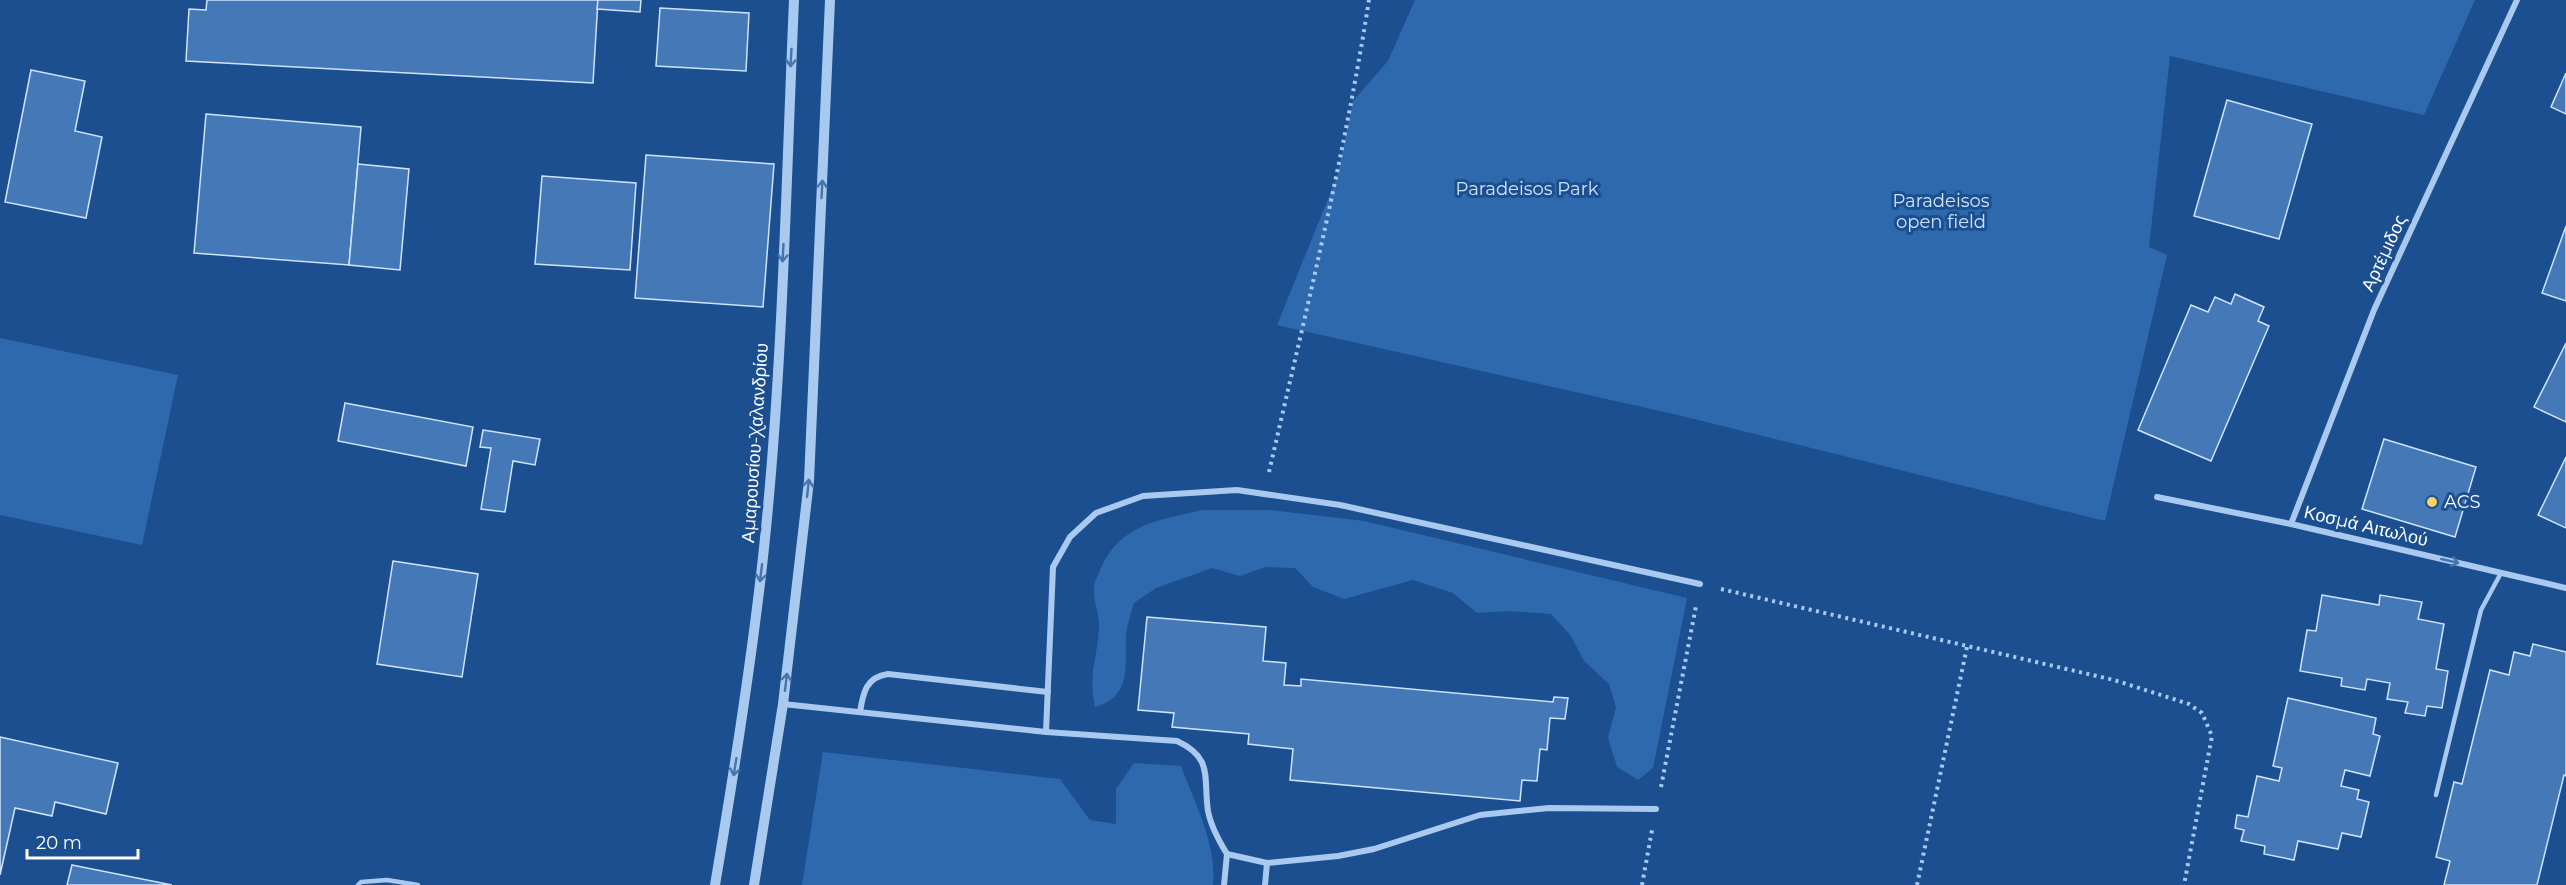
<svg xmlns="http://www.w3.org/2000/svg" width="2566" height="885" viewBox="0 0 2566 885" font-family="Montserrat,sans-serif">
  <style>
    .green { fill: #2e69ad }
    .building { fill: #4478b7; stroke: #cfe3fa; stroke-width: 1.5 }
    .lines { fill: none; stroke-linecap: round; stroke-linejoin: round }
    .path { stroke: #a9c9ee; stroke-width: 4; stroke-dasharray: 3 4.5; stroke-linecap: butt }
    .service { stroke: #a9c9ee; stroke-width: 4.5 }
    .minor { stroke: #a9c9ee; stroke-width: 6 }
    .tertiary { stroke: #a9c9ee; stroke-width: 10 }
    .oneway { stroke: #4674ac }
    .poi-dot { fill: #ffd166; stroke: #1b4f8f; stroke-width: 2 }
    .labels { text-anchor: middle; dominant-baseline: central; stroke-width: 6; stroke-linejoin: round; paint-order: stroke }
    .park-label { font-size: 18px; fill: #cfe3fa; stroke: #1b4f8f }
    .street-label { font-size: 18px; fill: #fff; stroke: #1b4f8f }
    .poi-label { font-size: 18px; fill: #fff; stroke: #1b4f8f; text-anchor: start }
  </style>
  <rect width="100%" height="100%" fill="#1b4f8f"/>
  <!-- green -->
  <g class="green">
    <polygon points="1415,0 2475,0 2424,115 2170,56 2149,247 2167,255 2105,521 1678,415 1277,325 1337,177 1353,101 1388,61"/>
    <polygon points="0,338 178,375 142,545 0,515"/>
    <path d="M1203 510H1269L1364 521 1687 598 1653 768 1638 780 1617 767 1608 738 1616 707 1609 684 1584 661 1571 636 1551 614 1508 611 1477 613 1453 593 1413 580 1344 599 1313 587 1295 568 1265 567 1240 576 1212 568 1156 588 1134 603C1131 613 1127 625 1126 636 1125 666 1132 696 1095 707 1088 675 1097 659 1099 629 1100 615 1093 601 1094 588 1094 582 1098 576 1100 570 1119 524 1159 520 1203 510Z"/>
    <path d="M823 752 1060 779 1090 820 1116 824V789L1134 763 1181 766C1195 803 1217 845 1213 885H802Z"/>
  </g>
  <!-- building -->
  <g class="building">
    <polygon points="207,0 598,0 593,83 186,61 189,9 206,10"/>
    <polygon points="598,0 641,0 640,12 597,9"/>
    <polygon points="660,8 749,13 746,71 656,66"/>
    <polygon points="31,70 85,81 75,131 102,137 86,218 5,202"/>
    <polygon points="2566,73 2566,114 2551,107"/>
    <polygon points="2227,100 2312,124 2279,239 2194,216"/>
    <polygon points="206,114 361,127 349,265 194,253"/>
    <polygon points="646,155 774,164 763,307 635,298"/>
    <polygon points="358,164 409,169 400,270 349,265"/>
    <polygon points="542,176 636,183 630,270 535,264"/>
    <polygon points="2566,226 2566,301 2542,293"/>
    <polygon points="2235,294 2264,307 2258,321 2269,326 2211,461 2138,430 2191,305 2208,312 2215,297 2231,304"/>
    <polygon points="2566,343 2566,422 2534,407"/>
    <polygon points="345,403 473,427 466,466 338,441"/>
    <polygon points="483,430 540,439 535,465 513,461 505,512 481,509 491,448 480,447"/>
    <polygon points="2384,439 2476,467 2455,537 2362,509"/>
    <polygon points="2566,457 2566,528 2538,515"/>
    <polygon points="393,561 478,574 462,677 377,664"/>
    <polygon points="2322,595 2379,605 2380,595 2422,602 2418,619 2444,624 2436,669 2448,671 2442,708 2427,706 2425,716 2405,713 2408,702 2387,699 2390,683 2367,679 2365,690 2341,686 2342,678 2300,671 2307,630 2316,631"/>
    <polygon points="1147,617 1266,627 1263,661 1286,663 1284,685 1301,686 1301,679 1553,702 1554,697 1568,698 1565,719 1550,718 1547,750 1540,749 1537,781 1522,780 1520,801 1290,780 1293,749 1248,744 1249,734 1172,727 1174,713 1138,710"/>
    <polygon points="2533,644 2566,652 2566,776 2564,775 2537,885 2444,885 2450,861 2436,857 2454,782 2462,784 2490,670 2509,675 2514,652 2530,656"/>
    <polygon points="2288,698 2376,718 2373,734 2380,736 2370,776 2345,770 2341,786 2359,790 2357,799 2369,802 2361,837 2342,833 2338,849 2298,841 2294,860 2264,854 2265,846 2241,841 2244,830 2235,828 2237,815 2248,817 2257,776 2279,781 2282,768 2273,766"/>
    <polygon points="0,737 118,763 106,814 55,802 52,816 15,808 0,875"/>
    <polygon points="72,865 172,885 67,885"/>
  </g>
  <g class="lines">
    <!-- path -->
    <g class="path">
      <path d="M1269 472C1305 315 1344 159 1369 0"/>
      <polyline points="1721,589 2114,680 2189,704 2202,713 2212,736 2184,885"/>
      <polyline points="1661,787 1696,606"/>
      <polyline points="1642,885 1652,830"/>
      <polyline points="1917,885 1967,647"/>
    </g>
    <!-- service -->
    <g class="service">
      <polyline points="2436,795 2481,610 2501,573"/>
      <polyline points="358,885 361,882 387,880 418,885"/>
    </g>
    <!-- minor -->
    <g class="minor">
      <polyline points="2157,497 2291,524 2566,588"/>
      <polyline points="2291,524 2374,310 2517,0"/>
      <path d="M783 704 1046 732 1177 741C1214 758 1203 778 1208 811 1211 827 1219 841 1227 854L1267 863 1338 856 1374 849 1480 815 1549 808 1656 809"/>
      <path d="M860 712C863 693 866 677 888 674L1048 692"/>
      <polyline points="1046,732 1053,567 1070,537 1096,513 1143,496 1237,490 1340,505 1700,584"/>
      <polyline points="1224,885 1227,854"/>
      <polyline points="1265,885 1267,863"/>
    </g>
    <!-- tertiary -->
    <g class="tertiary">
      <path d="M715 885C734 773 752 661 764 548 783 367 786 182 794 0"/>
      <polyline points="754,885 783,704 809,481 830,0"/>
    </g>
  </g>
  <!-- one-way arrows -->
  <defs><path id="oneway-shaft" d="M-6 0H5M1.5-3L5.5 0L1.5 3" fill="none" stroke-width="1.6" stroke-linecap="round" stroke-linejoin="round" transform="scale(1.5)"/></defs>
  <g class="oneway">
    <use href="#oneway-shaft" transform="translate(791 58) rotate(93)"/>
    <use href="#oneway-shaft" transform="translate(822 189) rotate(-87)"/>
    <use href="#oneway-shaft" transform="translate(783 253) rotate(93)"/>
    <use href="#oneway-shaft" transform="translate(808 488) rotate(-84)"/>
    <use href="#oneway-shaft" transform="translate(2450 561) rotate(13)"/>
    <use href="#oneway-shaft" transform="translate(761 573) rotate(97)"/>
    <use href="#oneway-shaft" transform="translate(786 682) rotate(-83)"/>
    <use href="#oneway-shaft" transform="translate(735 767) rotate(99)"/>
  </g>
  <!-- markers -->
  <circle class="poi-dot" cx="2432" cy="502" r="6"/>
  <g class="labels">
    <!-- park labels -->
    <g class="park-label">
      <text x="1527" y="189">Paradeisos Park</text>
      <text x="1941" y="201">Paradeisos<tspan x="1941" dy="21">open field</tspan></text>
    </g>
    <!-- street labels -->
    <g class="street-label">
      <text transform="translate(2384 253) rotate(-65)">Αρτέμιδος</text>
      <text transform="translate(755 443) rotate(-86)">Αμαρουσίου-Χαλανδρίου</text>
      <text transform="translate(2366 526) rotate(13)">Κοσμά Αιτωλού</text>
    </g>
    <!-- poi labels -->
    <g class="poi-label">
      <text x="2444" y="502">ACS</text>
    </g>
  </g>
  <!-- scale -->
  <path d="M27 849v9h111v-9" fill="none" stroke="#ffffff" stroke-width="3"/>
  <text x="36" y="849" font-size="18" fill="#ffffff" stroke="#1b4f8f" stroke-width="4.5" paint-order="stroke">20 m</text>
</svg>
